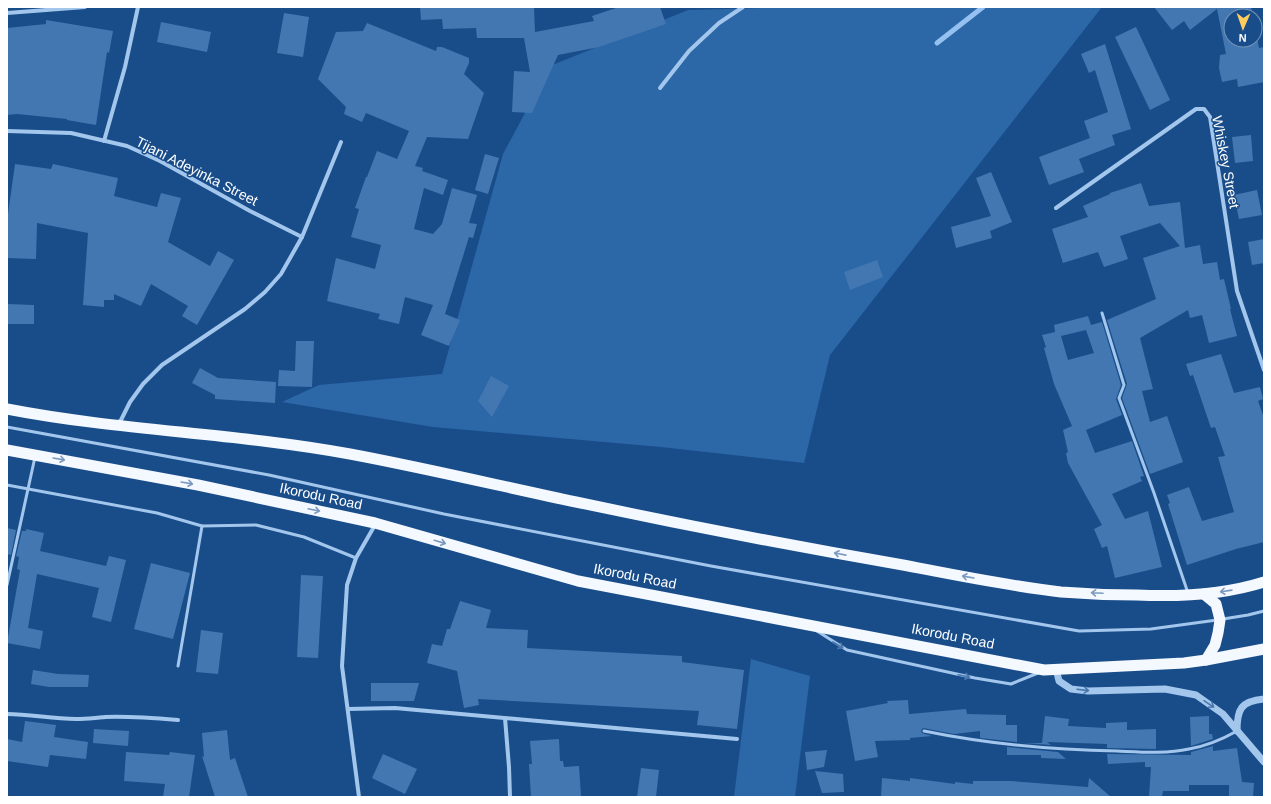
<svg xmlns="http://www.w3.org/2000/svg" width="1271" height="804" viewBox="0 0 1271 804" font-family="Helvetica,sans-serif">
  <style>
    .green { fill: #2c67a8 }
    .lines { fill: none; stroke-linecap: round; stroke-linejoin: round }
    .stream { stroke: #95c1f0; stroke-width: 5 }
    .building { fill: #4277b2; fill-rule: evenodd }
    .service { stroke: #a3c6ed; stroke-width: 3 }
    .minor { stroke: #a3c6ed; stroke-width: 4 }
    .tertiary { stroke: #a3c6ed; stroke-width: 7 }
    .trunk { stroke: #f4f8ff; stroke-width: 11 }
    .oneway { stroke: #7c9abf }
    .oneway2 { stroke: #4977ad }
    .labels { text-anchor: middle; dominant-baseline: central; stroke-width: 3; stroke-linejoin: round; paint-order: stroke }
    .street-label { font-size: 14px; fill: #fff; stroke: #194d8a }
  </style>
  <rect width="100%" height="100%" fill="#194d8a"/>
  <!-- green -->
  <g class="green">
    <polygon points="802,7 1102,7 830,355 804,463 661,447 433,427 282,402 319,385 442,374 503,154 550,66 688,10"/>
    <polygon points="751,659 810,676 795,797 734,797"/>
  </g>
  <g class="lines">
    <!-- stream -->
    <polyline class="stream" points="937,43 983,7"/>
  </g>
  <!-- building -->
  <g class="building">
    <polygon points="420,7 534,7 535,32 594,21 592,16 619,7 660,7 666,24 599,47 558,55 532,113 512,112 514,71 530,72 524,38 477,38 476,28 443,29 442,19 421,20"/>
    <polygon points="1154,7 1251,7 1253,16 1231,16 1231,40 1255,40 1255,29 1259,48 1264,47 1264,82 1238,87 1237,79 1222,82 1219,68 1220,55 1226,54 1217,9 1190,30 1184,21 1172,30"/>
    <polygon points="284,13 309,17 303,57 277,53"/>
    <polygon points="46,20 113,31 109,53 107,52 96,125 67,120 67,119 17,114 7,115 7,28 46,24"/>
    <polygon points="161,22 211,32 207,52 157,42"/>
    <polygon points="367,23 436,51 437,47 442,47 469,58 469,63 464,74 484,93 468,139 427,137 415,166 423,168 422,171 448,180 443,195 424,188 414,229 433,234 442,224 452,188 477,195 469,223 477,224 473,238 469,237 445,314 460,320 449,346 421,335 433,305 405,297 399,324 378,319 380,314 327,301 336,258 375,269 381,245 351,237 359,209 355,208 366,177 367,177 377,151 397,159 409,131 366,113 362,122 344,114 346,107 318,79 336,32 363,31"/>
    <polygon points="1136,27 1170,100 1150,110 1115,37"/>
    <polygon points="1105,44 1131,129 1112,135 1115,145 1079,159 1084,172 1049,185 1039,157 1090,138 1084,121 1108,112 1095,70 1089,73 1081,54"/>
    <polygon points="1251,135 1253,161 1235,163 1232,137"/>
    <polygon points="485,154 499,158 488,194 475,190"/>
    <polygon points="15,164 51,169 53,164 118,178 114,196 157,207 161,193 181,198 168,242 210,266 218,251 234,260 197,325 182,316 188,306 151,284 141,306 114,294 114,300 104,300 104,307 83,305 88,233 37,223 36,259 7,258 7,221"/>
    <polygon points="991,172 1012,222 990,231 992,238 956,248 951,227 991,216 976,178"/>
    <polygon points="1141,183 1149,206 1180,202 1185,248 1200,245 1203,264 1217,262 1220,280 1224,279 1231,309 1230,309 1237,336 1209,343 1202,315 1190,318 1188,310 1140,338 1153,389 1142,391 1150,422 1167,416 1183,462 1150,474 1122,398 1127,384 1107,320 1156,299 1143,258 1180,246 1160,223 1120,236 1128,259 1104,267 1098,252 1063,263 1052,229 1088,217 1083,206 1110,194 1110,193"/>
    <polygon points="1257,190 1262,215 1239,219 1234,195"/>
    <polygon points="1264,239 1264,263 1252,265 1248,242"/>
    <polygon points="877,260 883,277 850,290 844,272"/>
    <polygon points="7,304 34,305 34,324 7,324"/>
    <path d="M1088 316 1091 325 1102 322 1121 385 1116 399 1122 415 1086 430 1095 453 1132 441 1144 476 1140 477 1142 481 1112 494 1125 519 1148 511 1162 567 1115 578 1107 546 1102 548 1094 529 1102 525 1068 463 1066 453 1068 452 1063 430 1072 426 1054 384 1044 348 1046 347 1042 335 1055 332 1054 325ZM1086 330 1094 353 1068 360 1061 336Z"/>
    <polygon points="296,341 314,341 312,387 278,386 279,370 295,371"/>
    <polygon points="1221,354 1234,393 1260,387 1263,399 1258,401 1264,418 1264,542 1236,549 1187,565 1168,504 1170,503 1167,495 1189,487 1202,521 1234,512 1218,457 1225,456 1215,427 1211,428 1193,375 1190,376 1186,364"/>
    <polygon points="200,368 218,378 276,382 275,403 215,399 215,395 192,383"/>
    <polygon points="491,376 509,386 492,417 478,401"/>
    <polygon points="7,528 16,530 11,555 7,554"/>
    <polygon points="26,529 44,533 40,551 106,566 109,556 126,560 111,622 92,617 99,588 37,574 28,628 43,631 40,649 7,643 20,570 17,569 19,557 16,556 22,531 26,531"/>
    <polygon points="151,563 190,573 173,639 134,629"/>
    <polygon points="301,575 323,576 318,658 297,657"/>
    <polygon points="460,601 491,610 486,628 528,630 527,648 682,656 682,662 744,670 737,729 697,725 699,711 478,699 479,705 464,708 457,671 427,663 432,644 442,646 447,629 450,629"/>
    <polygon points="201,630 223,633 218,674 196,672"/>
    <polygon points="33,670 58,674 89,675 88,687 49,687 31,684"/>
    <polygon points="371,683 419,683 414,701 371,701"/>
    <polygon points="908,700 909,714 966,709 967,714 1006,715 1006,725 1017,725 1017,742 980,738 980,731 954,734 923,728 921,731 922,733 932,736 910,738 910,740 875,741 878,757 855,761 846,711 888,703 887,701"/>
    <polygon points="1045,716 1069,719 1068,726 1106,728 1106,723 1127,722 1127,730 1156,729 1156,749 1107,748 1107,744 1047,742 1051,745 1024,743 1042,743"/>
    <polygon points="1209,716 1209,734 1212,734 1213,739 1191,746 1190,717"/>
    <polygon points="25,721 56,725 54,737 88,742 86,759 50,755 48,767 7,761 7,739 22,742"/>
    <polygon points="94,729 129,731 128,746 93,743"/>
    <polygon points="227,730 230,760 235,758 248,797 215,797 202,756 204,757 202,733"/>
    <polygon points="559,739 560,761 563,761 564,767 579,766 581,796 531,797 529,764 532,764 530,741"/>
    <polygon points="1213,746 1213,751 1237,748 1242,782 1254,783 1253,797 1229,797 1229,785 1189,785 1189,791 1163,791 1162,797 1149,797 1151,767 1145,767 1145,762 1108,764 1107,754 1191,755 1191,752"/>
    <polygon points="1007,747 1058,752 1066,759 1041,758 1041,755 1007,755"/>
    <polygon points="827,750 824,767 807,770 805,752"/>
    <polygon points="126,752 169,755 170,752 195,755 189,797 163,797 165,784 124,781"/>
    <polygon points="383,754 417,769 405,794 372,778"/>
    <polygon points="641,768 659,770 656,797 637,797"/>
    <polygon points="815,771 843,774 844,792 822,793"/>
    <polygon points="882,778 910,781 910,778 955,784 955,782 973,784 973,781 1011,781 1088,787 1089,778 1111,797 881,797"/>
  </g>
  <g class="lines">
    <!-- service -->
    <g class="service">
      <polyline points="1102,313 1124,385 1119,398 1154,493 1188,593"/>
      <polyline points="7,427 269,475 444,514 711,566 1079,631 1151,629 1217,620"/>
      <polyline points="7,485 157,513 202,526 256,525 304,537 356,558"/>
      <polyline points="7,585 35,457"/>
      <polyline points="1223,619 1248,615 1264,611"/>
      <polyline points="817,631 847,650 975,678 1011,684 1038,673"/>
      <polyline points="178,666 202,526"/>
      <path d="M924 731C988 744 1052 750 1117 751 1141 752 1166 754 1189 749 1207 746 1221 740 1237 731"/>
    </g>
    <!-- minor -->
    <g class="minor">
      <polyline points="7,13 85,7"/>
      <polyline points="660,88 689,51 719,23 743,7"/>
      <polyline points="7,131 71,133 127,146 160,161 250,211 302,237"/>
      <polyline points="104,141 125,67 138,7"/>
      <polyline points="1056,208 1196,109 1204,109 1210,117 1237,291 1264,370"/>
      <polyline points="118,423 121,420 130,402 143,384 162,365 245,309 265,292 281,274 302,237 341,142"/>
      <polyline points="348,709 395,708 737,739"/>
      <path d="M7 714C32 714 56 720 80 719 88 719 96 718 105 717 129 716 154 718 178 720"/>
      <polyline points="505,718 509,767 510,797"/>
      <polyline points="359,797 342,666 347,585 356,558 375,525"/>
    </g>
    <!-- tertiary -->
    <g class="tertiary">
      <polyline points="1056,669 1059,681 1071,689 1088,691 1165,689 1196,695 1223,714 1264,762"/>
      <path d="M1237 731C1237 709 1241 701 1264 699"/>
    </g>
    <!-- trunk -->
    <g class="trunk">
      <path d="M7 409C121 431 236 433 350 454 425 468 500 486 576 502 684 525 793 546 903 565 955 575 1008 586 1061 592 1086 594 1112 595 1137 595 1180 597 1223 595 1264 582"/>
      <polyline points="7,450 198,485 375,523 578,581 1044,670 1184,663 1206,660 1264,649"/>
      <polyline points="1204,594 1216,604 1220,620 1218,633 1215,645 1206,660"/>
    </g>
  </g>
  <!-- one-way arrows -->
  <defs><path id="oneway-shaft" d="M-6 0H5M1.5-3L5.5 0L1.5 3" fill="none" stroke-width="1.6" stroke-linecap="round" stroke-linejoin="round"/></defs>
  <g class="oneway">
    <use href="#oneway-shaft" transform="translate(59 459) rotate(10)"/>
    <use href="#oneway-shaft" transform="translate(187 483) rotate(10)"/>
    <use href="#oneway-shaft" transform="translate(314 510) rotate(12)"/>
    <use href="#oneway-shaft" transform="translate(440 542) rotate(16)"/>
    <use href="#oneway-shaft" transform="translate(840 554) rotate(-169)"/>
    <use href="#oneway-shaft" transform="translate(968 577) rotate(-170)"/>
    <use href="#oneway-shaft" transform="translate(1226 591) rotate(172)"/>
    <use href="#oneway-shaft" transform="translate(1097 593) rotate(-177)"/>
  </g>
  <g class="oneway2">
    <use href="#oneway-shaft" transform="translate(838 645) rotate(30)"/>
    <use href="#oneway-shaft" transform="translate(964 676) rotate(12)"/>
    <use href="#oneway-shaft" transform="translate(1083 690) rotate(7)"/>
    <use href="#oneway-shaft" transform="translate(1209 704) rotate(34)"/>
  </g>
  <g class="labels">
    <!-- street labels -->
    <g class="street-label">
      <text transform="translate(1226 162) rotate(79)">Whiskey Street</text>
      <text transform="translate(197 171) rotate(27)">Tijani Adeyinka Street</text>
      <text transform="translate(321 496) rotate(12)">Ikorodu Road</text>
      <text transform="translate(635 576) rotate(11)">Ikorodu Road</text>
      <text transform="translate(953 636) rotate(11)">Ikorodu Road</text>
    </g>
  </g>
  <!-- border -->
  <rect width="1271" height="804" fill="none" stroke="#ffffff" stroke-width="16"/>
  <!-- north arrow -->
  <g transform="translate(1243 28) rotate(182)"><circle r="19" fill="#194d8a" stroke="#7594b9"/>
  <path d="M0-3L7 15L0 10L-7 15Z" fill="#ffcd5f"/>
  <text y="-6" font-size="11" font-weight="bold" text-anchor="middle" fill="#ffffff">N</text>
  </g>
</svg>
